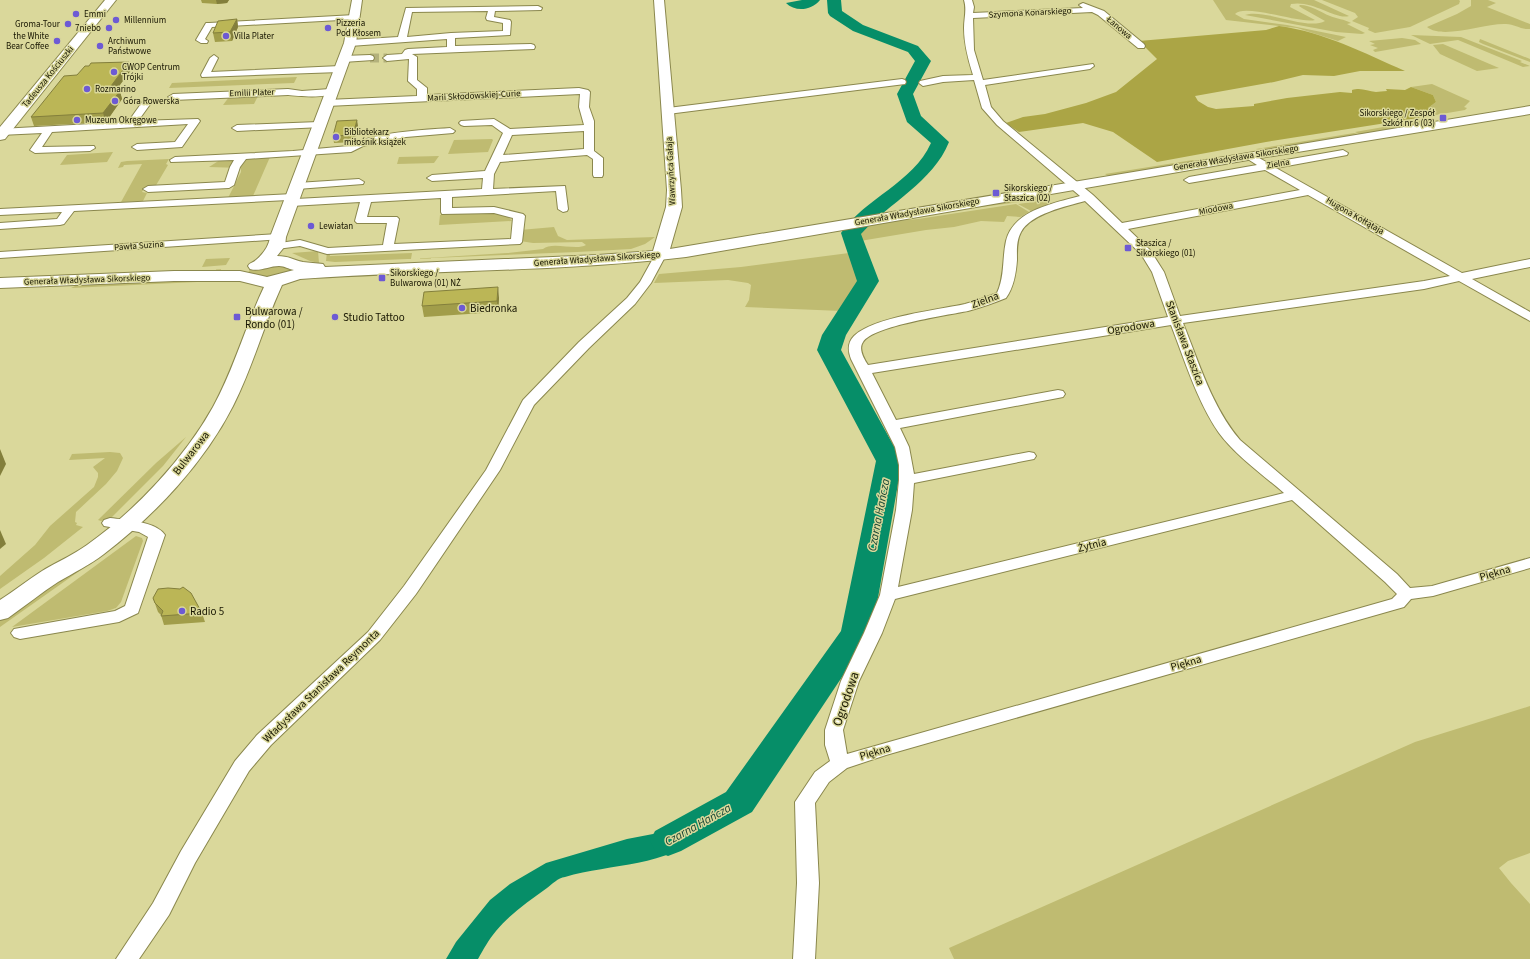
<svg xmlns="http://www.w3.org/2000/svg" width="1530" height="959" viewBox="0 0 1530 959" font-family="'Source Sans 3',sans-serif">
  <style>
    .green { fill: #bfbb71 }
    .forest { fill: #aba545 }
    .water { fill: #068e68 }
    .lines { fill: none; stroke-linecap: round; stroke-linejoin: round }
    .river { fill: #068e68; fill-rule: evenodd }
    .street-tunnel { stroke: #b3b17c; stroke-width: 9; stroke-dasharray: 9 4.5; stroke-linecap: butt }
    .street-casing { stroke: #8a874d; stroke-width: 2 }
    .secondary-casing { stroke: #8a874d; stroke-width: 2 }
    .street { fill: #fff; fill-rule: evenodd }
    .secondary { fill: #fff; fill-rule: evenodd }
    .wall { fill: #a19d4a }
    .shaded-wall { fill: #837f3c }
    .building { fill: #bbb656; stroke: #837f3c }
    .poi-dot { fill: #6d5ad4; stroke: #dad89b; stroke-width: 1.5 }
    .labels { text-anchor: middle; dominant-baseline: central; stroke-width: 3; stroke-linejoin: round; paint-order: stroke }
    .far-street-label { font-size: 9px; fill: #171501; stroke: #dad89b }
    .far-poi-label { font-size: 9px; fill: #171501; stroke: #dad89b; text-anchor: start }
    .street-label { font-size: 11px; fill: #171501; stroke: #dad89b }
    .poi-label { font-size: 11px; fill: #171501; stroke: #dad89b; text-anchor: start }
    .water-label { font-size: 12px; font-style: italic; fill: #154433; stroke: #dad89b }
    .near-street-label { font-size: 13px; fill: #171501; stroke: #dad89b }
  </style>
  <rect width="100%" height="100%" fill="#dad89b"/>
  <!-- green -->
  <g class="green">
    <path d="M1213 0H1314L1349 16C1335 20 1314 0 1291 4L1290 7 1315 20C1299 24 1245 3 1235 14L1244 19 1287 25 1346 37 1338 41 1297 28 1226 20Z"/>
    <polygon points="1322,0 1459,0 1460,1 1459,4 1410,27 1375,33 1368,30 1369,28 1352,21 1358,17 1355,13"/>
    <path d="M1471 0H1488L1496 3 1487 7 1530 24V29C1521 30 1515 24 1506 24 1484 23 1443 40 1427 27L1457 14 1471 6Z"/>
    <path d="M1300 5C1311 5 1320 12 1330 16 1337 19 1344 19 1351 23L1347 24 1365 33 1362 34 1336 32 1245 15C1264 8 1307 31 1325 21L1302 8 1299 6Z"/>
    <polygon points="1411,35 1461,37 1522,61 1520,62 1530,66 1523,67 1458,40 1430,44"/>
    <polygon points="1402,38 1415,40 1421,44 1375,52 1373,50 1378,48 1370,45 1375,44 1369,41"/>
    <polygon points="1480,39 1530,59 1530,62 1483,44 1479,42"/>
    <polygon points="1443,44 1499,68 1477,71 1440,54 1433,45"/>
    <polygon points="297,77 294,83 169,88 172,83"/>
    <polygon points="1432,84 1470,101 1464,107 1467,108 1465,110 1418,118 1426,116 1431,112 1428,108 1436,102 1433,95 1411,87"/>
    <polygon points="258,96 254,104 223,105 229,97"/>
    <polygon points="1429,119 1433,120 1420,124 1359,134 1355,132"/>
    <polygon points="1354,133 1358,134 1259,151 1256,149"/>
    <polygon points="492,139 493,140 488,152 448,154 454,140"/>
    <polygon points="113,152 107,162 60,165 67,155"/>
    <polygon points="439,156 434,163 397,164 399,157"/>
    <polygon points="270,157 253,196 228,198 241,172 241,168 209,167 220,160"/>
    <polygon points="169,159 166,164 168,165 155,187 145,187 142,192 147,193 143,201 121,202 142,164 124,165 123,167 118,168 121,162 127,161"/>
    <polygon points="1193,160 1196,162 1108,176 1105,174"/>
    <polygon points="1039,197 1050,198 951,211 950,210"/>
    <polygon points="1040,201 1051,203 1031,211 1018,204"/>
    <polygon points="1016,204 1029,212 1020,217 1007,216 1004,222 981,221 954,227 926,230 860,241 858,237 861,228 874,223 918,219"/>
    <path d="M486 212C496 213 506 213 512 221L439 225 440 215Z"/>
    <path d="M554 227 558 236 567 240 655 237 645 244 631 249 577 252 335 262 326 261 327 252H329L330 256 412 253 411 259 507 253 543 249C552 241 576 251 586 245L582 242 533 243 520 241V230Z"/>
    <polygon points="318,251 319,263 310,261 292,253"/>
    <polygon points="849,253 859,267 863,278 842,311 745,307 749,300 751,285 748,283 728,280 654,283 659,274 741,267"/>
    <polygon points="230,258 226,265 202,267 206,259"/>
    <polygon points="262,263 297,268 282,280 247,275 250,269"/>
    <polygon points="221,269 165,274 31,276 222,269"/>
    <polygon points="220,278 218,281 71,288 77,285"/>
    <polygon points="186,437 163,466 111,518 101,521 98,520 156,463"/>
    <polygon points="110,452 120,453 123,458 117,471 106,484 76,512 75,522 77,523 76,525 83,527 44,558 0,589 0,576 35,545 50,526 94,487 98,477 98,473 93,467 105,458 69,460 72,454"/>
    <polygon points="136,536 142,538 143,541 121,602 116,608 107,611 12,627"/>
    <polygon points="91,557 85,567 0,627 0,621"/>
    <polygon points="1530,706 1530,853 1508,861 1499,868 1511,883 1530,904 1530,959 954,959 949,948 1415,742"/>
  </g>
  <!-- forest -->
  <path class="forest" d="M1279 26C1324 32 1364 53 1405 71H1360L1334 76 1303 75 1274 82 1195 96 1198 101 1208 107 1216 109 1254 106V104L1287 98 1340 92 1352 93V90C1361 87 1367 91 1376 92 1379 92 1383 91 1387 91L1386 89 1405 90 1411 87 1433 95 1436 102 1428 108 1432 112 1418 118 1266 142 1157 162 1113 132 1083 123 1019 132 1006 123 1023 117 1045 114 1086 103 1116 92 1157 59 1139 41 1266 30Z"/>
  <!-- water -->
  <g class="water">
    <path d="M802 0H820C811 11 795 12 786 3Z"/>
    <path d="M688 820 700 824 704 832C668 868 611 863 565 877 558 878 552 884 547 888 529 901 510 914 496 931 489 939 483 950 478 959H446L456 942 490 900 510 884 546 863 627 839 653 834Z"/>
  </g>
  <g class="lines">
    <!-- river -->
    <path class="river" d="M827 0H841L842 11 863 25 918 46 931 61 913 94 921 116 949 142C933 182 890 202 861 234L879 281 846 335 841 350 902 461 872 632 752 812 681 851 668 856 655 851 650 841 655 831 726 792 841 631 876 461 817 350 822 335 857 281 841 233C865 198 913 183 931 143L907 122 897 94 915 61 908 52 853 31 830 16 828 13Z"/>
    <!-- street-tunnel -->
    <polyline class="street-tunnel" points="370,58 387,58"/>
    <defs>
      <g id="street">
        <path d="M964 0H972L974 7 973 13 1083 8 1079 5 1083 3 1104 11 1144 44 1145 46 1144 48H1138L1098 15 1092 12 973 18 974 50 983 80 1093 64 1094 66 1090 69 985 85 991 107 1003 121 1093 195 1122 223 1300 190 1265 170 1189 183 1184 180 1189 177 1257 165 1243 156 1244 154H1252L1268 163 1343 150 1348 153 1347 155 1276 168 1462 273 1530 259V267L1472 279 1530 312V321L1459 281 1424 289 1183 323C1199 363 1212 407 1240 440L1397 574 1410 588 1432 586 1530 558V568L1433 596 1411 599 1404 607 886 755 847 768 829 782 815 803 819 883 815 959H793L797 883 795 802 815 772 830 761 825 745V730L841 681 864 633 880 595 896 510 899 480V465L895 447 851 359C848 351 847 343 854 336 873 317 938 310 965 304 976 301 987 297 997 293 1005 276 1002 259 1006 241 1013 210 1055 203 1080 196L997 125 982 108 974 80 943 82 923 86 919 83 920 81 943 76 973 75C968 59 964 44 964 28 964 18 967 10 964 0ZM1308 195 1450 276 1424 281 1180 316 1164 272 1150 250 1128 229ZM1085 201 1141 254 1152 272 1168 317 868 365C864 359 858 349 863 342 873 326 948 315 968 311 982 307 994 303 1006 298 1014 287 1016 273 1017 260 1017 251 1016 241 1021 232 1030 214 1067 206 1085 201ZM1171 325C1185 361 1197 401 1219 433 1236 456 1262 474 1284 493L898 587 912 510 914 483 1034 459 1036 456 1034 453 1029 452 914 474 909 447 900 428 1058 398 1063 397 1065 394 1063 391 1058 390 896 420 872 373ZM1292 500 1385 582 1397 594 1392 599 847 754 843 730 859 681 882 633 895 599Z"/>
        <path d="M538 6 542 8 541 10 495 11 494 17 510 20 511 22 510 35 455 38V46L531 44 534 45 535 47 534 49 412 54 417 57V80L427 88V95L579 88 588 90 590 92 589 107 594 121V151L603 158V175L602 177H594L593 175V159L587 155 500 162 494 174 493 189 565 186 568 209 567 211 563 212 558 209 556 191 452 197V208L494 207 523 214 525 216 522 242 520 244 327 254 300 246 277 249 273 248 271 246 273 244 300 240 328 248 383 245 387 223H357L355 221 360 202 291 206 286 203 288 200 74 211 64 224 60 225 0 229V223L57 219 62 212 0 215V209L293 194 298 197 296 199 482 189 483 178 432 181 427 178 432 175 485 171 503 133 492 125 464 126 461 125 459 123 461 121 494 119 510 129 584 125 579 107 580 94 327 106 322 103 327 100 417 96V89L408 81 409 59 387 61 383 58 387 55 402 54 405 50 408 49 447 47V39L350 46 346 43 350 40 398 37 406 8ZM488 11 486 18 487 20 503 23V31L451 33 407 37 412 12ZM584 131V149L503 155 512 135ZM441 198V212L442 214 494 213 513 218 511 239 394 244 399 219 397 217H367L371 202Z"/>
        <polygon points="355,15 358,15 358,19 212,27 205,39 208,41 207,43 201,43 196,40 206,23 209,23"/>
        <polygon points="214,55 218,58 211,72 340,66 344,69 340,72 202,77 201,75 210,58"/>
        <polygon points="370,55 373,56 374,58 373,60 343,62 339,59 343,56"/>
        <polygon points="902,79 905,80 906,82 905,84 668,114 663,111 668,108"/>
        <path d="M288 89 302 91 330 89 335 92C327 99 298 96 288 95L173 100 168 97 173 94Z"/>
        <polygon points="146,100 151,103 138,121 198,119 200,121 182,147 137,150 132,147 137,144 175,142 188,124 52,132 42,147 94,146 95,148 90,151 35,153 30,150 42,133 0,135 0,129 128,122 143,101"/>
        <polygon points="319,122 324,125 322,127 237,131 232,128 237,125"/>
        <path d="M450 128 455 131 453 133 406 137 363 146 351 152 246 159 240 167 234 185 229 188 148 192 143 189 148 186 225 182 230 167 234 160 171 162 170 160 175 157 293 151 349 146C374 132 421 130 450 128Z"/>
        <polygon points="359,179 364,182 363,184 297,189 292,186 297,183"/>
        <polygon points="278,234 282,235 284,237 282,239 0,258 0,252"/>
        <polygon points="660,252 664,253 666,255 651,283 635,304 589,348 534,405 500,470 416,594 380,640 271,745 249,771 195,863 169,915 139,959 116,959 153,903 181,851 235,761 257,735 368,632 404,586 486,470 523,400 579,342 627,298 640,282 656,253"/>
        <path d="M110 518C125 520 156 521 165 535L138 613 119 622 20 639 14 637 11 633 14 629 115 611 125 606 148 537 139 532 104 526 102 523 104 520Z"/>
      </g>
      <g id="secondary">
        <polygon points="105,0 116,0 5,139 0,140 0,127"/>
        <path d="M352 0H362L356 43 286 237 285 246 277 256C289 256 293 260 303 262 309 263 316 263 323 264L325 267 598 255 653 251 666 207 667 190 654 0H664L681 190 682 207 670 249 1530 106V114L1248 160 686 257C558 272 429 270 300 279L282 285C264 324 253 367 233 406 204 463 155 515 104 554 90 565 73 573 58 582 41 593 25 606 8 618L0 620V600C14 591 28 580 42 571 57 562 73 555 87 545 135 511 184 459 213 407 234 369 245 327 264 287L240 281H174L0 288V278L174 271H240L267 277 294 270C288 269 285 266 279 266 269 266 260 272 250 269L248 266C250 262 253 263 256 260 263 254 269 246 270 237L344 43Z"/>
      </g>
    </defs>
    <!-- street casing -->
    <use href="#street" class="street-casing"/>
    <!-- secondary casing -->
    <use href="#secondary" class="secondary-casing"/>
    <!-- street -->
    <use href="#street" class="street"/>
    <!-- secondary -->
    <use href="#secondary" class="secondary"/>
  </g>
  <!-- wall -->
  <g class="wall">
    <polygon points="201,0 229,0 227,3 217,4 202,3"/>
    <polygon points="237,19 238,27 232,41 215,42 213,33"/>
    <polygon points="129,62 131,70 117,89 119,89 122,99 106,122 34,126 31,117 77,75"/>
    <polygon points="358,126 354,142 334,143 333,136"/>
    <polygon points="499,298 498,312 424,317 422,306"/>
    <polygon points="153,598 202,613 205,622 164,625 161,615 158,612"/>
  </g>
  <!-- shaded-wall -->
  <g class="shaded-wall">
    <polygon points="216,0 229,0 227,3 217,4"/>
    <polygon points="237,19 238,27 232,41 230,32"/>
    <polygon points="129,62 131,70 110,98 108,90"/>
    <polygon points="119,89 119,91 120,91 122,99 106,122 103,113"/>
    <polygon points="357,120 358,126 354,142 353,135"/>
    <polygon points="498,287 499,298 498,312 497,301"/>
    <polygon points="0,449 6,464 0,476"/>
    <polygon points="0,530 6,544 0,549"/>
  </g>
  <!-- building -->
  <g class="building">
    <polygon points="237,19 230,32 213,33 218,21"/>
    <polygon points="129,62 108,90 119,89 118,91 120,91 103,113 31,117 64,76 77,75 85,66 89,66 91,63"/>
    <polygon points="357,120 353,135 333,136 337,121"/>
    <polygon points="498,287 497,301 422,306 424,292"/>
    <polygon points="183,587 191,593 202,613 161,616 163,611 155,603 153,598 158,589 168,588 180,589"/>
  </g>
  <!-- markers -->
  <g class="poi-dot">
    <circle cx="76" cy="14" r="4"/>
    <circle cx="116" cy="20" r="4"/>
    <circle cx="68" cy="24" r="4"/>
    <circle cx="109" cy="28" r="4"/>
    <circle cx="328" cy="28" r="4"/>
    <circle cx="226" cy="36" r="4"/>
    <circle cx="57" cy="41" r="4"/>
    <circle cx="100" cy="46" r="4"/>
    <circle cx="114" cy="72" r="4"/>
    <circle cx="87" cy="89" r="4"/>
    <circle cx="115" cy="101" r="4"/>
    <rect x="1439" y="114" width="8" height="8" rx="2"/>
    <circle cx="77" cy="120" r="4"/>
    <circle cx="336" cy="137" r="4"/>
    <rect x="992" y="189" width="8" height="8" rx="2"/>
    <circle cx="311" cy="226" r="4"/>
    <rect x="1124" y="244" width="8" height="8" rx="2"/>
    <rect x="378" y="274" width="8" height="8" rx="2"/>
    <circle cx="462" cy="308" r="4"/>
    <rect x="233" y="313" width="8" height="8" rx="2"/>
    <circle cx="335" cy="317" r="4"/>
    <circle cx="182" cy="611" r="4"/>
  </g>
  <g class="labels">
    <!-- far-street labels -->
    <g class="far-street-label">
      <text transform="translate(1030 13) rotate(-3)">Szymona Konarskiego</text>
      <text transform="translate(1119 28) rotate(40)">Łanowa</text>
      <text transform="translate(48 77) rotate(-51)">Tadeusza Kościuszki</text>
      <text transform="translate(252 93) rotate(-2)">Emilii Plater</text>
      <text transform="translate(474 96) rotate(-3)">Marii Skłodowskiej-Curie</text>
      <text transform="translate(1236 158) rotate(-9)">Generała Władysława Sikorskiego</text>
      <text transform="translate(1278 164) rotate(-10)">Zielna</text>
      <text transform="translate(671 171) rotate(-93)">Wawrzyńca Gałaja</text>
      <text transform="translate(1216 209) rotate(-11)">Miodowa</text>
      <text transform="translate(917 212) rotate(-10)">Generała Władysława Sikorskiego</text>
      <text transform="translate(1355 216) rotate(30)">Hugona Kołłątaja</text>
      <text transform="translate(139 246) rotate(-4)">Pawła Suzina</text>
      <text transform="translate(597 259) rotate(-4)">Generała Władysława Sikorskiego</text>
      <text transform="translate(87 280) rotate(-2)">Generała Władysława Sikorskiego</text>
    </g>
    <!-- far-poi labels -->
    <g class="far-poi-label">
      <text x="84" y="14">Emmi</text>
      <text x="124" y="20">Millennium</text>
      <text x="336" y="23">Pizzeria<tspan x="336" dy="10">Pod Kłosem</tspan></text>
      <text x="60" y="24" text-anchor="end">Groma-Tour</text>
      <text x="101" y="28" text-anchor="end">7niebo</text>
      <text x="49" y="36" text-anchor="end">the White<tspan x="49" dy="10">Bear Coffee</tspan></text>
      <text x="234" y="36">Villa Plater</text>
      <text x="108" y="41">Archiwum<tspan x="108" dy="10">Państwowe</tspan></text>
      <text x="122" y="67">CWOP Centrum<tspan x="122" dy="10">Trójki</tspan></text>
      <text x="95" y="89">Rozmarino</text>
      <text x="123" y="101">Góra Rowerska</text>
      <text x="1435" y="113" text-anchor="end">Sikorskiego / Zespół<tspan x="1435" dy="10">Szkół nr 6 (03)</tspan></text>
      <text x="85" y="120">Muzeum Okręgowe</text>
      <text x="344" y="132">Bibliotekarz<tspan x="344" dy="10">miłośnik książek</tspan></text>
      <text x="1004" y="188">Sikorskiego /<tspan x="1004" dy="10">Staszica (02)</tspan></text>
      <text x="319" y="226">Lewiatan</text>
      <text x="1136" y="243">Staszica /<tspan x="1136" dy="10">Sikorskiego (01)</tspan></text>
      <text x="390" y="273">Sikorskiego /<tspan x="390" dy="10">Bulwarowa (01) NŻ</tspan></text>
    </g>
    <!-- street labels -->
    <g class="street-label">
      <text transform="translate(985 300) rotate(-20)">Zielna</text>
      <text transform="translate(1131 327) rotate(-9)">Ogrodowa</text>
      <text transform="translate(1185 343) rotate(69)">Stanisława Staszica</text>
      <text transform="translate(191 453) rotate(-52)">Bulwarowa</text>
      <text transform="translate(1092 545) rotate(-14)">Żytnia</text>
      <text transform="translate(1495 573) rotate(-16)">Piękna</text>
      <text transform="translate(1186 663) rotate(-16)">Piękna</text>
      <text transform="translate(321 686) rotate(-44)">Władysława Stanisława Reymonta</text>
      <text transform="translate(875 752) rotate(-17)">Piękna</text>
    </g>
    <!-- poi labels -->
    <g class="poi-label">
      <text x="470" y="308">Biedronka</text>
      <text x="245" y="311">Bulwarowa /<tspan x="245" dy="13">Rondo (01)</tspan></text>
      <text x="343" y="317">Studio Tattoo</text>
      <text x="190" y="611">Radio 5</text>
    </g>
    <!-- water labels -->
    <g class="water-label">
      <text transform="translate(879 515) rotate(-79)">Czarna Hańcza</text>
      <text transform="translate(698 825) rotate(-29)">Czarna Hańcza</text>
    </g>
    <!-- near-street labels -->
    <g class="near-street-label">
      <text transform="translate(846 699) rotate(-71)">Ogrodowa</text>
    </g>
  </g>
</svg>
